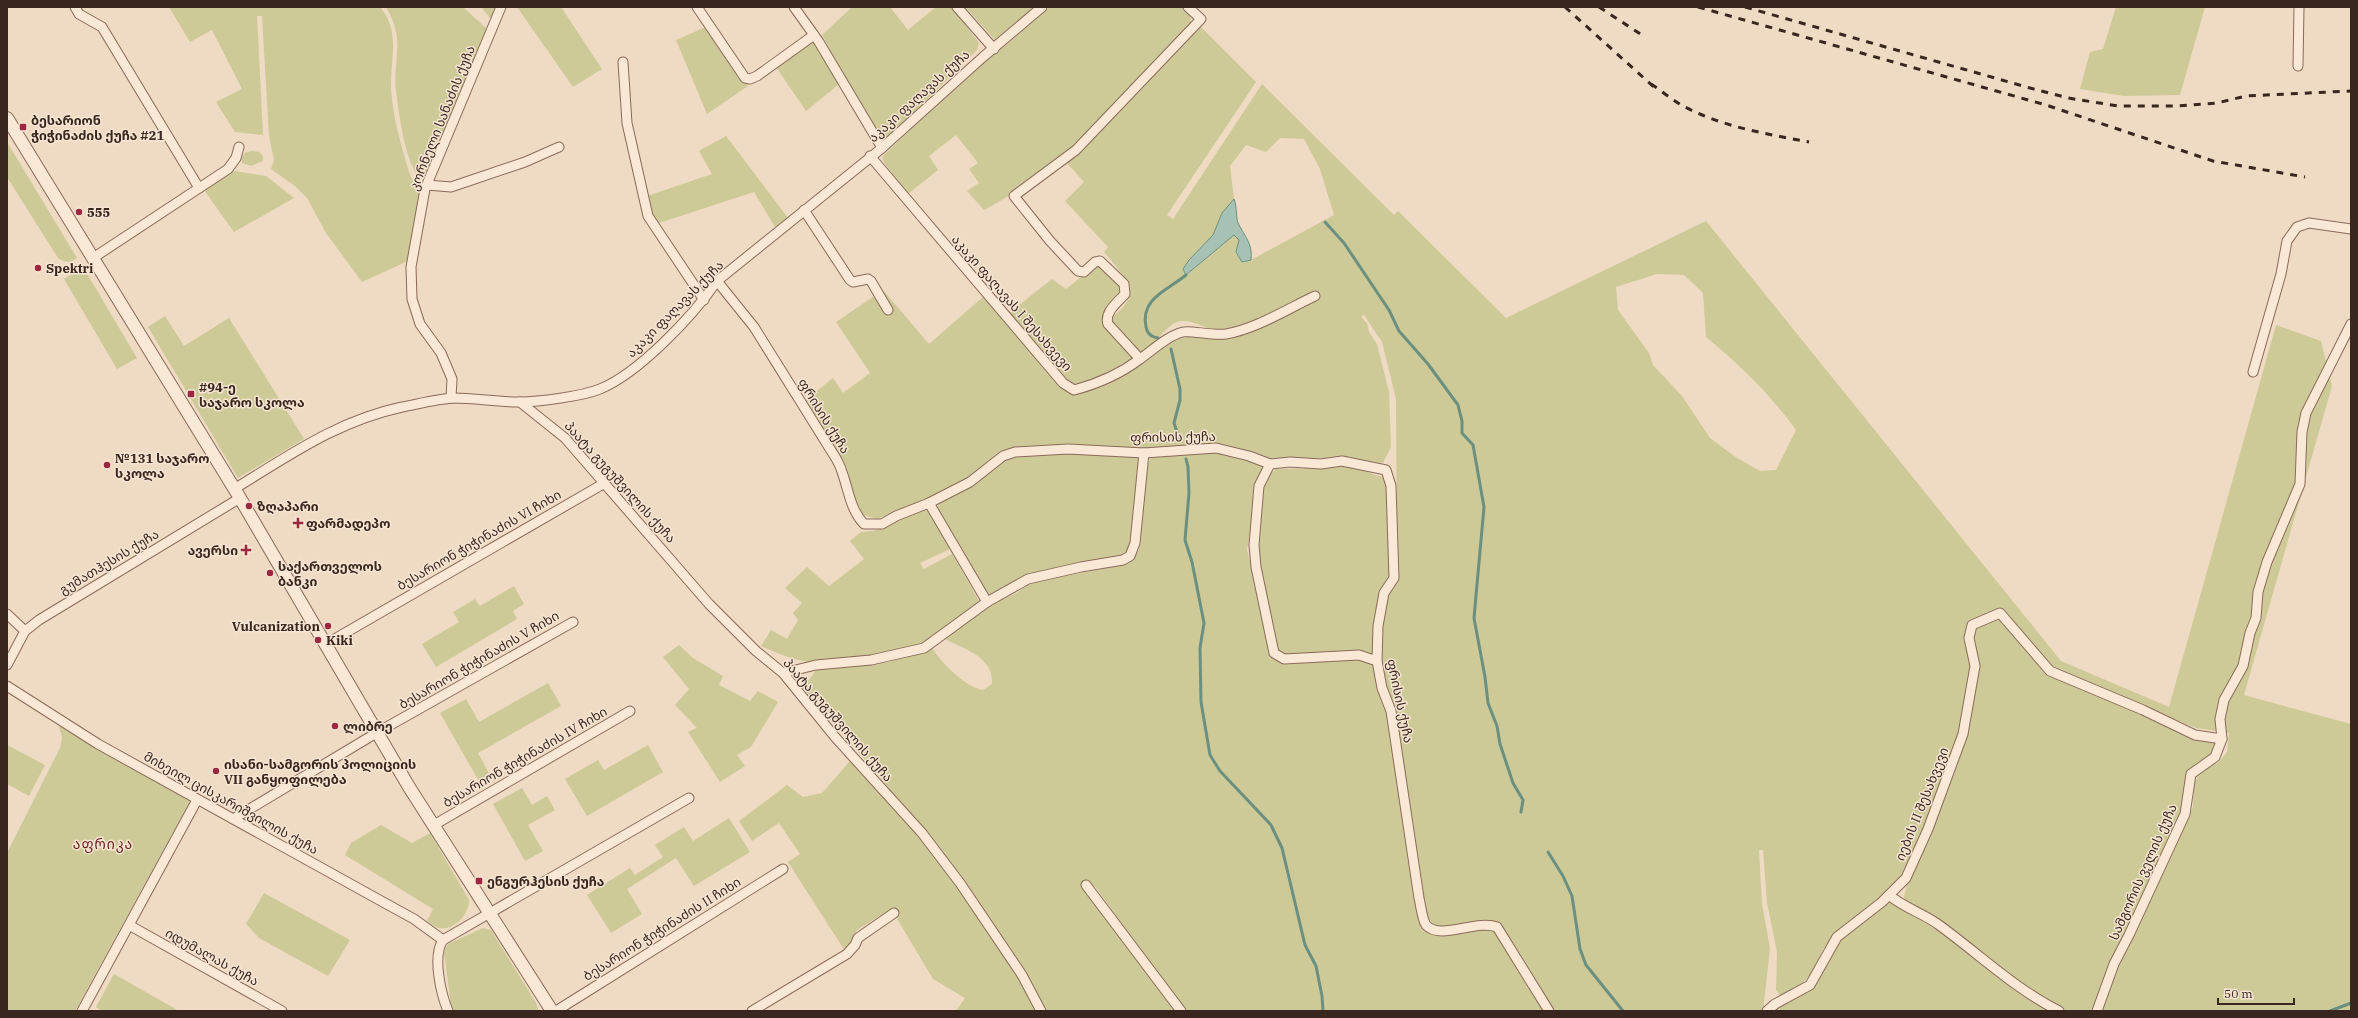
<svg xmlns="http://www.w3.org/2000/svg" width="2358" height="1018" viewBox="0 0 2358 1018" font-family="'IBM Plex Serif','Noto Sans Georgian',serif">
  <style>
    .green { fill: #cdca97; fill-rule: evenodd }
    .water { fill: #a5c2b4; stroke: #6c9080 }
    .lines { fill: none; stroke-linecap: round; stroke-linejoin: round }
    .stream { stroke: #6c9080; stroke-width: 3 }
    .minor-casing { stroke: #8a6a59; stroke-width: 11 }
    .tertiary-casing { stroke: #8a6a59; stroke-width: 14 }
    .minor { stroke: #f9e8d6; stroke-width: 9 }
    .tertiary { stroke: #f9e8d6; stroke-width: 12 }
    .rail { stroke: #39261e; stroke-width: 3; stroke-dasharray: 7 7; stroke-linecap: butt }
    .poi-dot { fill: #9a283e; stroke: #f6e5d3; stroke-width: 1.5 }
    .labels { text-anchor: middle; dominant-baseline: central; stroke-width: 3; stroke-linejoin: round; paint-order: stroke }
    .street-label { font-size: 13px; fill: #39261e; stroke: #f6e5d3 }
    .poi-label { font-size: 13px; font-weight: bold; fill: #39261e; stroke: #f6e5d3; text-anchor: start }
    .neighbourhood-label { font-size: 14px; letter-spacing: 1px; fill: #671e1c; stroke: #f6e5d3 }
  </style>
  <rect width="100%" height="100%" fill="#efdac3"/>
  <!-- green -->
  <g class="green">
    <path d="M169 7H380C401 31 390 60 391 89 393 118 401 145 409 172 411 179 418 188 418 195 417 216 411 239 408 261L362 282 326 233 307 198 295 186 271 169 274 160 269 136 262 16H257L263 135 235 132 216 102 242 89 212 30 190 42Z"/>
    <path d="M386 7H463L487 29 424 179H420C405 162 399 114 396 91 393 56 406 41 386 7Z"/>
    <polygon points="481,7 497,7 491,19"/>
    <polygon points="517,7 561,7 602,69 573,87"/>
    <polygon points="852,7 890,7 908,30 936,7 952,7 979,43 977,50 882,144 822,35"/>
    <polygon points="965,7 1034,7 995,40"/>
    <path d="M1050 7H1183L1190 14 1191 22C1127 90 1067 166 984 210L967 191 979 183 969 169 978 163 956 135 929 156 938 170 908 194 885 164 882 157 981 61 1007 44Z"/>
    <polygon points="2116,7 2205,7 2180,95 2124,96 2080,89 2090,52 2103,49"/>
    <polygon points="708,26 748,86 707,114 676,40"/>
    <path d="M1200 26 1256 82 1167 215 1173 219 1262 84 1394 215 1398 211 1506 318 1706 221 2061 661 2169 707 2276 325 2321 341 2332 386 2244 695 2351 724V1011H2100L2118 967 2193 807 2194 783 2202 769 2218 763 2227 752 2229 733 2196 728 2051 668 2003 610 1970 621 1963 640 1968 644 1973 665 1960 733 1926 827 1903 878 1835 936 1823 949 1812 972 1799 987 1786 996 1780 995 1776 990 1777 952 1767 903 1763 850H1759L1762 904 1770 948 1763 1011H1552L1502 927C1481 913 1445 937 1432 923 1429 920 1427 915 1425 912L1380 659C1380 628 1380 604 1397 577L1396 399 1382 342 1364 315 1361 317 1367 323 1369 332 1377 344 1389 392 1391 447 1383 463 1346 458 1269 459 1225 445 1143 448H1019L999 452 968 478 926 500 877 519 863 515 856 505 847 468 804 401 833 378 843 393 870 373 836 322 883 290 929 344 984 296 1059 385 1071 393 1092 390 1125 373 1175 340 1188 337 1214 339 1245 333 1318 299 1313 292C1291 303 1248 329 1224 331 1207 332 1193 317 1177 322 1166 326 1152 348 1141 355L1113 323V316C1145 294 1121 273 1104 252L1108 247 1065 201 1084 182 1066 162ZM1280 138 1304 139 1320 169 1334 215 1251 260 1242 262 1236 252 1239 240 1234 234 1187 275 1183 269 1189 260 1213 235 1222 213 1234 199 1230 166 1246 145 1266 152ZM1657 274 1684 275 1703 293 1706 337C1740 365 1770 394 1796 430L1776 470 1760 471 1737 458 1710 438 1682 396 1653 365 1649 353 1618 310 1616 287Z"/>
    <polygon points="810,40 818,43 838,85 806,111 776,67"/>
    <polygon points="726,136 788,218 775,227 754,192 659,223 652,213 647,196 712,174 699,151"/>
    <path d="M7 142 77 258C70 263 66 263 58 258L7 177Z"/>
    <polygon points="251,151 260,152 263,157 263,161 251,166 242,163 241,158 245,153"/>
    <polygon points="235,171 266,176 294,198 234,232 204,190 230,172"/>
    <polygon points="1102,264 1123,288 1124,293 1105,317 1133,353 1132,358 1087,384 1074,386 1064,380 1009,313 1052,279 1066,289 1096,265"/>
    <polygon points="83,267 137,358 117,369 64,279"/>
    <polygon points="165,316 184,346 229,318 304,439 238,478 148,327"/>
    <path d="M1214 451 1248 458 1262 465 1247 550 1275 658 1290 664 1355 658 1371 662 1389 710 1421 924 1425 930 1430 933 1493 927 1546 1011H1183L1095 886 1089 891 1177 1011H1043C981 888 892 792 803 688L816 670 889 662 933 649C941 663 967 688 983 690L992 684C994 657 964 649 943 638L989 605 1015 594 1033 582 1128 564 1135 557 1140 547C1141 524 1139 470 1153 455Z"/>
    <polygon points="1067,453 1138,455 1140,460 1133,540 1128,552 1120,558 1073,565 991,596 987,595 937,509 939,502 975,484 1006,458 1018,455"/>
    <path d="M1345 464 1384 478 1389 485 1392 573 1374 655C1369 654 1364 652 1359 651 1335 648 1296 665 1276 649L1257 554 1261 494 1265 479 1276 469 1317 468Z"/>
    <path d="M922 509 929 511 950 549 920 563 924 569 952 554 979 601C963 615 945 636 924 644 900 654 840 663 813 662 795 661 777 653 761 646L771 630 787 639 798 620 793 613 802 603 785 588 807 567 829 586 864 559 850 541 861 532 874 531Z"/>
    <polygon points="514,586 524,604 513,611 517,619 436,667 422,644 459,622 453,612 475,599 480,606"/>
    <polygon points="2001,617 2045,673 2193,738 2216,741 2217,746 2212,755 2188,772 2182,809 2150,885 2126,929 2092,1011 2067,1011 2032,994 1906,904 1904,897 1908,881 1962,748 1975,629 1982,624"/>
    <polygon points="679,645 693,658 723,676 719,685 750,701 758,691 778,702 751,747 737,755 745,766 720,782 688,732 697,728 675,705 689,689 663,657"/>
    <polygon points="548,683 561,706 478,753 491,777 480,783 440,713 466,699 479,722"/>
    <polygon points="59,726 190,801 75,1011 7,1011 7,853 60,748 62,738"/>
    <polygon points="7,745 45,765 29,796 7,784"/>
    <polygon points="648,745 663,772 587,816 565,779 598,760 604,770"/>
    <path d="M851 760C921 837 992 917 1037 1011H956L965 998 933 979 896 917 900 915 894 907 857 930 845 951 788 862 800 854 779 823 752 841 739 821 787 785 803 797 822 793Z"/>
    <polygon points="522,788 532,805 547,796 555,810 528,825 543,851 525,861 493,804"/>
    <polygon points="729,818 750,852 694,886 676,858 627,889 642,914 611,933 587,895 630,868 635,875 663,857 655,845 684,827 693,841"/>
    <path d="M381 825 412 843 430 833 469 900C469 915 454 931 439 928 435 927 430 923 427 921L433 909 345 855 351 843Z"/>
    <polygon points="264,893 350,940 328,976 259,938 246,924"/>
    <path d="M1891 903C1919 918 1944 934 1969 953 1996 973 2021 997 2052 1011H1773L1811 988 1838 941 1883 905Z"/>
    <polygon points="483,928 491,930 536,1003 539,1011 454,1011 451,1005 444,952 448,944"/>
    <polygon points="114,974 179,1011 103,1011 96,1007"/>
  </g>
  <!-- water -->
  <path class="water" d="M1234 199C1237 206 1236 218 1238 223 1245 237 1253 244 1251 260L1242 262 1236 252 1239 240 1234 235 1186 275 1183 269 1189 260 1213 235 1222 213Z"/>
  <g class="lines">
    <!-- stream -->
    <g class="stream">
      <polyline points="1325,222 1344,243 1389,310 1399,331 1428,364 1458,405 1462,421 1462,433 1473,445 1484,507 1474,618 1485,677 1488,703 1497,726 1500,744 1513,783 1523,800 1521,812"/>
      <path d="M1158 338C1151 337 1147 333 1146 327 1140 298 1168 290 1186 275"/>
      <polyline points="1171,349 1180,389 1180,400 1174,423 1180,441"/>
      <polyline points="1186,459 1188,467 1189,493 1185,540 1192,562 1204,623 1200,648 1201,702 1210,755 1220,771 1271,825 1282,848 1305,945 1316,966 1322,996 1323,1011"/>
      <polyline points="1548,852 1563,876 1572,896 1580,949 1586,965 1623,1011"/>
      <polyline points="2330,1011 2351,1003"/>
    </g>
    <defs>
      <g id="minor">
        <polyline points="75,7 79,14 102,27 199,188"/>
        <polyline points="697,7 745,78 750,79 757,76 814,35"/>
        <polyline points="794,7 819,42 882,148"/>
        <polyline points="957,7 994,49"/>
        <polyline points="623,62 627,123 648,216 704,300"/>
        <polyline points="2298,66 2299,7"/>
        <path d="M870 156 1063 383 1074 390C1097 384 1120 374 1140 359 1153 350 1167 336 1183 332 1191 330 1212 336 1226 334 1256 329 1287 309 1315 296"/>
        <polyline points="427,185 451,187 525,162 559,147"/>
        <polyline points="804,210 850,280 853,282 868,279 871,281 888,310"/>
        <polyline points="93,258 228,169 236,158 239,147"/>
        <path d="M717 281 754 327 832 452C836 458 840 465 842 472 849 491 850 509 864 524H882L896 516 929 503 970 482 1003 456 1015 452 1068 449 1144 453 1216 448 1249 456 1270 464 1290 462 1321 464 1342 461 1386 470 1391 486 1394 578 1384 593 1378 626 1377 661 1382 688 1391 711 1419 898C1421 906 1422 919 1426 925 1440 941 1476 919 1497 927L1549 1011"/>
        <path d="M1140 359 1108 324C1104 312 1118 302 1125 294L1124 284 1100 261 1095 262 1084 272 1078 271 1050 241 1014 196 1076 150 1201 19 1188 7"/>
        <polyline points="2253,372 2281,274 2287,241 2297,227 2309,223 2351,229"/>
        <polyline points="451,398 452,379 441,353 420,324 412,299 411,267 425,189 501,7"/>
        <polyline points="520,402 565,438 709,604 756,651 783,673 835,737 922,833 960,883 1022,975 1041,1011"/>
        <polyline points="1270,464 1259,486 1254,545 1256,567 1274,653 1284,659 1359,655 1377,661"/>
        <path d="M234 489C290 455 337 421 402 407 418 404 437 399 453 398 475 398 497 402 519 402 539 402 583 396 600 389 639 373 693 316 717 281L882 148 983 57 1042 7"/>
        <polyline points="929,503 987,602"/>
        <polyline points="7,614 25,631"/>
        <polyline points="326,644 603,484"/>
        <polyline points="7,665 25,631 39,620 240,498"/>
        <polyline points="783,673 816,665 871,660 924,648 987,602 1028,579 1081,567 1123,560 1130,556 1135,543 1144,453"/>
        <polyline points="7,686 98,744 383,902 414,919 443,940"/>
        <polyline points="233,819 378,732 573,622"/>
        <polyline points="434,825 630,711"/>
        <polyline points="1086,885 1181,1011"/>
        <path d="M1889 895C1904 908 1923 913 1939 925 1979 954 2015 989 2059 1011"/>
        <polyline points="129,925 282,1011"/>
        <polyline points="82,1011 197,800"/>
        <path d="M448 1011C441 994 432 956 443 940L689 798"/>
        <polyline points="556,1011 783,869"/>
        <polyline points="752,1011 847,954 855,945 858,938 894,913"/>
        <polyline points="1767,1011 1775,1004 1810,985 1837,937 1882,902 1906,878 1928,829 1963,734 1975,666 1969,638 1972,625 2000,613 2050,671 2143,710 2195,735 2222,739"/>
        <polyline points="2097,1011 2114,964 2129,935 2185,814 2191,774 2215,757 2222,739 2220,719 2224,700 2243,666 2250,633 2256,618 2258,592 2267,562 2300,484 2302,432 2306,413 2351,324"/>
      </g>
      <polyline id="tertiary" points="7,118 237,493 409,787 552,1011"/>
    </defs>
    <!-- minor casing -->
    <use href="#minor" class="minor-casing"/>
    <!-- tertiary casing -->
    <use href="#tertiary" class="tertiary-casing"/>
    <!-- minor -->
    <use href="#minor" class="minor"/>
    <!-- tertiary -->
    <use href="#tertiary" class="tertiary"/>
    <!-- rail -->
    <g class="rail">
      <polyline points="1565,7 1655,88"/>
      <polyline points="1599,7 1645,37"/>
      <polyline points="1698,7 2046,105 2213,161 2305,177"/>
      <polyline points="1745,7 2030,88 2068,98 2118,106 2177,106 2217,103 2246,96 2351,91"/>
      <path d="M1651 84C1662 91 1673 101 1685 107 1723 127 1767 134 1809 142"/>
    </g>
  </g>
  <!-- markers -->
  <g class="poi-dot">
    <rect x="19" y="123" width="8" height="8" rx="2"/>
    <circle cx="79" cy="212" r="4"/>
    <circle cx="38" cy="268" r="4"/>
    <rect x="187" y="390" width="8" height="8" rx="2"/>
    <circle cx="107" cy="465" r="4"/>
    <circle cx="249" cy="506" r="4"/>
    <path d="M296 517h4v4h4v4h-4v4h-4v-4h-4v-4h4z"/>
    <path d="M244 544h4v4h4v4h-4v4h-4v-4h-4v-4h4z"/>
    <circle cx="270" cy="573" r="4"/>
    <circle cx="328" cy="626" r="4"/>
    <circle cx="318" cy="640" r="4"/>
    <circle cx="335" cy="726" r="4"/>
    <circle cx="216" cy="771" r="4"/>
    <rect x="475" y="877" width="8" height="8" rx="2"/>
  </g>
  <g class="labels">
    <!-- street labels -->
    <g class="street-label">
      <text transform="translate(919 96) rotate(-42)">აკაკი ფაღავას ქუჩა</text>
      <text transform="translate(442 118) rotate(-68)">კორნელი სანაძის ქუჩა</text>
      <text transform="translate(1012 303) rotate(49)">აკაკი ფაღავას I შესახვევი</text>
      <text transform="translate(675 309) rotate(-45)">აკაკი ფაღავას ქუჩა</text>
      <text transform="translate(824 416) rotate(58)">ფრისის ქუჩა</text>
      <text transform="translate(1173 437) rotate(-1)">ფრისის ქუჩა</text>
      <text transform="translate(620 482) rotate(48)">პაატა გუგუშვილის ქუჩა</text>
      <text transform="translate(479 540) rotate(-30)">ბესარიონ ჭიჭინაძის VI ჩიხი</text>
      <text transform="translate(109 562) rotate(-31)">გუმათჰესის ქუჩა</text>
      <text transform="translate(479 660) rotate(-30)">ბესარიონ ჭიჭინაძის V ჩიხი</text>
      <text transform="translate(1400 701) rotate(78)">ფრისის ქუჩა</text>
      <text transform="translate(838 720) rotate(49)">პაატა გუგუშვილის ქუჩა</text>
      <text transform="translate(525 757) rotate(-30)">ბესარიონ ჭიჭინაძის IV ჩიხი</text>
      <text transform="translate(231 803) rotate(29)">მიხეილ ცისკარიშვილის ქუჩა</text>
      <text transform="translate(1922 804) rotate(-68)">იების II შესახვევი</text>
      <text transform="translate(2143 872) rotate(-66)">სამგორის ველის ქუჩა</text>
      <text transform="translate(662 929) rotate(-32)">ბესარიონ ჭიჭინაძის II ჩიხი</text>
      <text transform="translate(212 957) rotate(29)">იდუმალას ქუჩა</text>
    </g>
    <!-- poi labels -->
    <g class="poi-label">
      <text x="31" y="120">ბესარიონ<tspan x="31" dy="15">ჭიჭინაძის ქუჩა #21</tspan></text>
      <text x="87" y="212">555</text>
      <text x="46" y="268">Spektri</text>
      <text x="199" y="387">#94-ე<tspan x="199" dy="15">საჯარო სკოლა</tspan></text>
      <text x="115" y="458">№131 საჯარო<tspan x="115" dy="15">სკოლა</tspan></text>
      <text x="257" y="506">ზღაპარი</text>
      <text x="306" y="523">ფარმადეპო</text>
      <text x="238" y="550" text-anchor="end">ავერსი</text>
      <text x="278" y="566">საქართველოს<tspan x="278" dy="15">ბანკი</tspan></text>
      <text x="320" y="626" text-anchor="end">Vulcanization</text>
      <text x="326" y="640">Kiki</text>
      <text x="343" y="726">ლიბრე</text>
      <text x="224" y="764">ისანი-სამგორის პოლიციის<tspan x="224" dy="15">VII განყოფილება</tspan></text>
      <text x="487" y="881">ენგურჰესის ქუჩა</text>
    </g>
    <!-- neighbourhood labels -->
    <g class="neighbourhood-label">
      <text x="103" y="844">აფრიკა</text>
    </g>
  </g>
  <!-- border -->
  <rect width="2358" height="1018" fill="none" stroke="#39261e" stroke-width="16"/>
  <!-- scale -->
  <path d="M2218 998v6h76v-6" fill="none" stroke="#39261e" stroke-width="2"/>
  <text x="2224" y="998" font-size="12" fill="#39261e" stroke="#f6e5d3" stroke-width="3" paint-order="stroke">50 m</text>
</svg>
